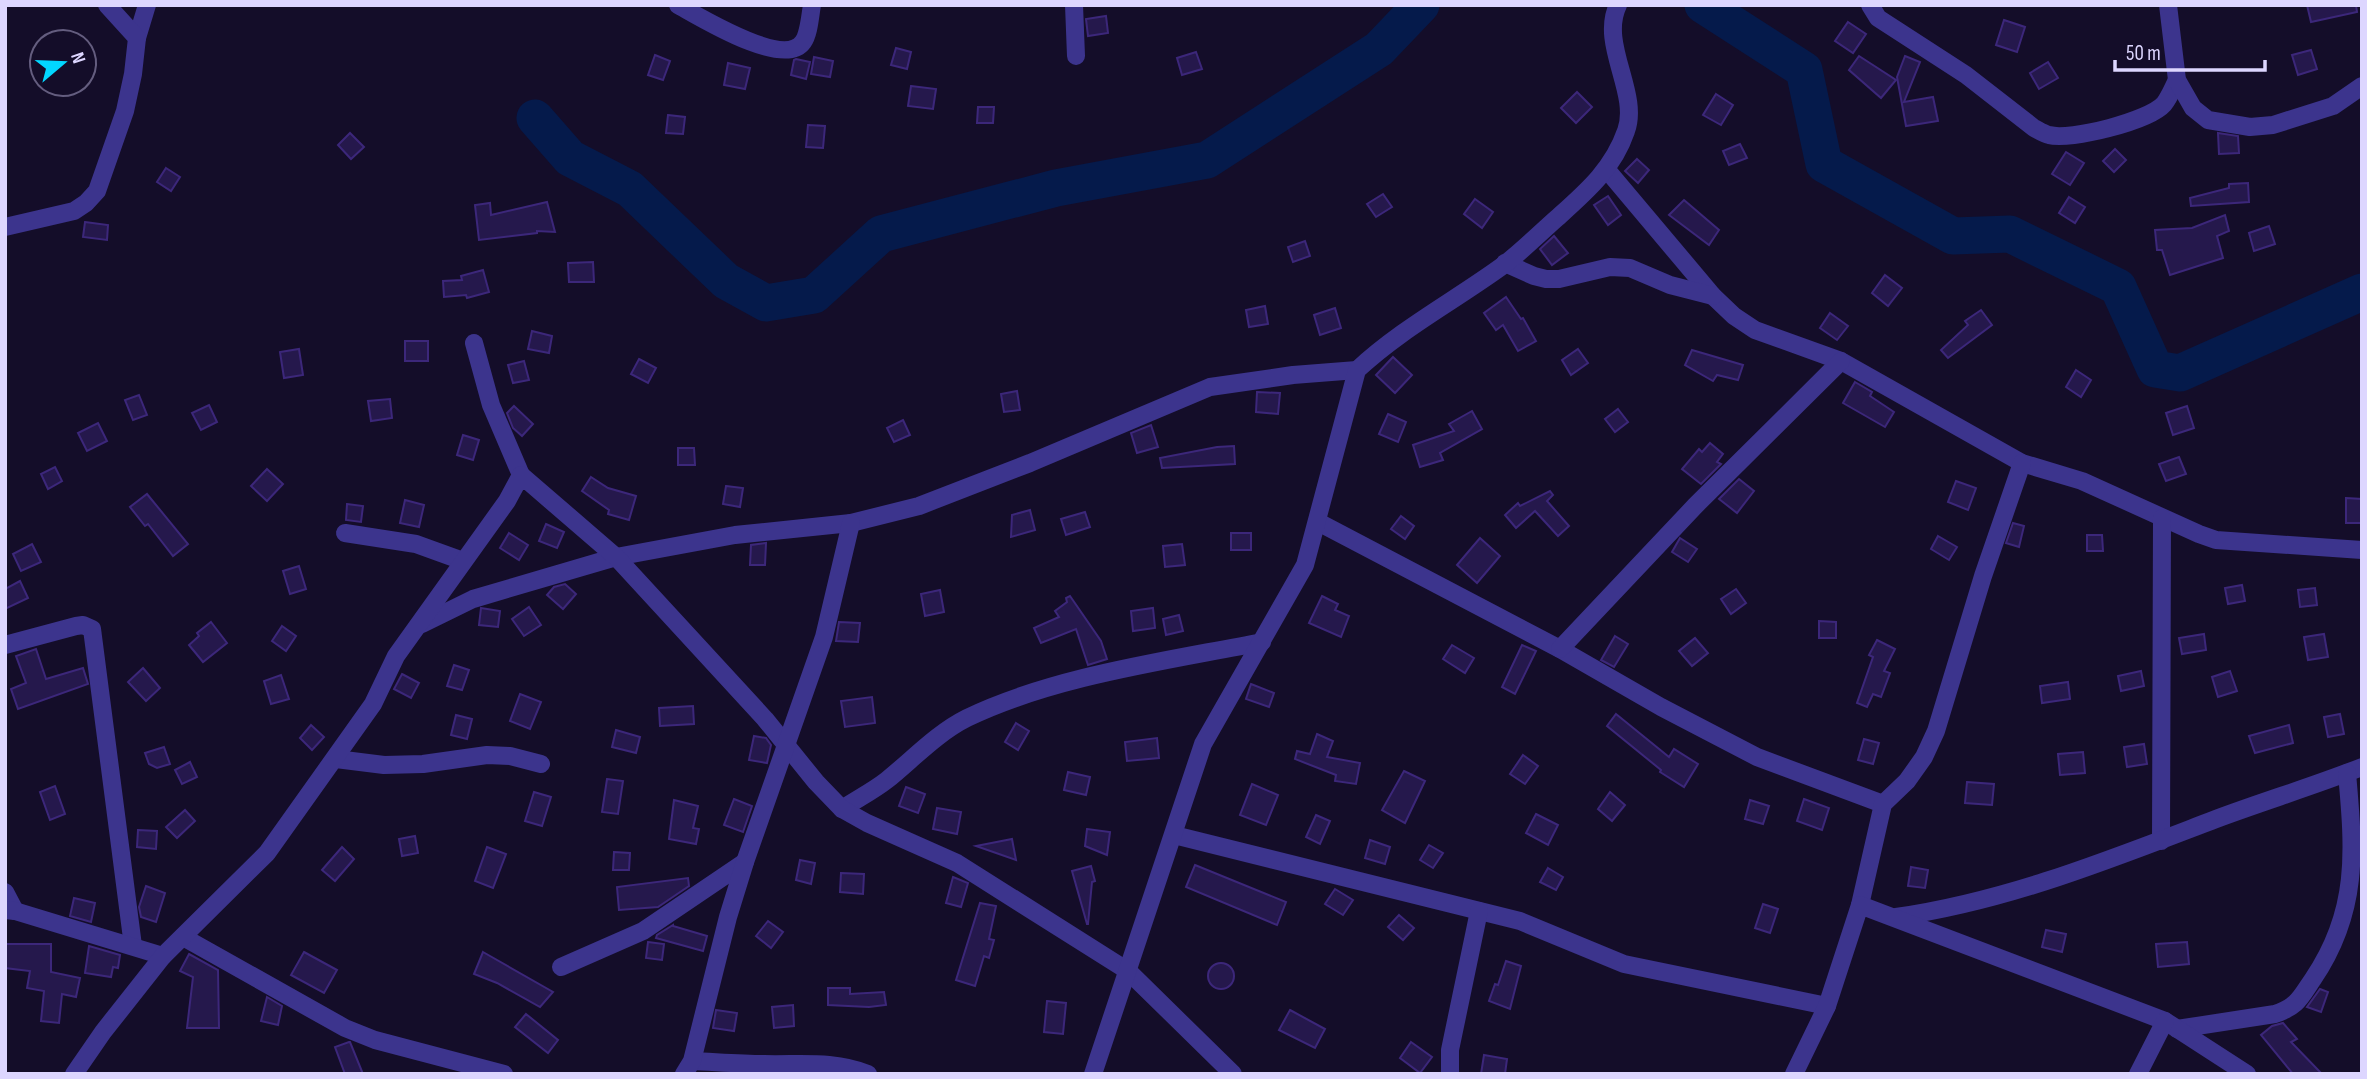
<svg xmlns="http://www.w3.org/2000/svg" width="2367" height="1079" viewBox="0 0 2367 1079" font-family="'Sofia Sans Condensed',sans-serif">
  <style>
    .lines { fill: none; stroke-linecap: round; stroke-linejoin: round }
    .river { stroke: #051a4b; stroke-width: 37 }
    .building { fill: #25184c; stroke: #3c277a; stroke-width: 2 }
    .street { stroke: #3c348d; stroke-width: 18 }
  </style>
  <rect width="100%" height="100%" fill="#140d29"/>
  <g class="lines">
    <!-- river -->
    <g class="river">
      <polyline points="1703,5 1804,70 1824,164 1953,236 2010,234 2118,287 2155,369 2180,373 2362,292"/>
      <polyline points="535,118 570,158 630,189 726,281 766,303 814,295 881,234 1056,188 1207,160 1379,49 1421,5"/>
    </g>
  </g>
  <!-- building -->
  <g class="building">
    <polygon points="2307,5 2356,5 2357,12 2311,22"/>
    <polygon points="1106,16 1108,33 1088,36 1086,19"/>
    <polygon points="2004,20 2025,27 2017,52 1996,45"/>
    <polygon points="1848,22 1866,34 1853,53 1835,41"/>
    <polygon points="896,48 911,52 907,69 891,65"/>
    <polygon points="2311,50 2317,69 2298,75 2292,55"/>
    <polygon points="1196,52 1202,69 1182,75 1177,58"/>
    <polygon points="655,55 670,61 663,80 648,75"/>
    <polygon points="1859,56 1896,80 1881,98 1849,70"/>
    <polygon points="1905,56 1920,62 1904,102 1933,97 1938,121 1906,126 1897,77"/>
    <polygon points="814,57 833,61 830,77 811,74"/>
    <polygon points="796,59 810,62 806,79 791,75 794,60"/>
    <polygon points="2048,62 2058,78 2039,89 2030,73"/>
    <polygon points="728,63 750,68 745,89 724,85"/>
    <polygon points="911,86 936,89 933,109 908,106"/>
    <polygon points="1577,92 1592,107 1576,123 1561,108"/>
    <polygon points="1716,94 1733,105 1721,125 1703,115"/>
    <polygon points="978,107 994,107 993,123 977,123"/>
    <polygon points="668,115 685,117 683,134 666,133"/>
    <polygon points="808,125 825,126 823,148 806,147"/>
    <polygon points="350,133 364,147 351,159 338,145"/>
    <polygon points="2218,133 2238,136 2239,153 2219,154"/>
    <polygon points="1740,144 1747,158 1729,165 1723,151"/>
    <polygon points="2115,149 2126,160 2114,172 2103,161"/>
    <polygon points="2066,152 2084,163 2070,185 2052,174"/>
    <polygon points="1637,159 1649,170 1638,183 1625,171"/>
    <polygon points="166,168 180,177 171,191 157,182"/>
    <polygon points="2248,183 2249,202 2191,206 2190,198 2229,188 2229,184"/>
    <polygon points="1383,194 1392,207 1376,217 1367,204"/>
    <polygon points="1608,196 1621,215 1608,225 1594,205"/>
    <polygon points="2069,197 2085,207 2075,223 2059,213"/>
    <polygon points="1475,199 1493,212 1482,228 1464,214"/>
    <polygon points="1684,200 1719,230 1709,245 1669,215"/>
    <polygon points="547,202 555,232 537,231 537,233 479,240 475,205 490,203 491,215"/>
    <polygon points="2225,215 2229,231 2217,236 2223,258 2170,275 2162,250 2157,250 2155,230 2192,228"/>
    <polygon points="85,222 108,225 107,240 83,237"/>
    <polygon points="2269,226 2275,244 2254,251 2249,233"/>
    <polygon points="1554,236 1568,253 1552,265 1540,249"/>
    <polygon points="1305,241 1310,256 1293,262 1288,247"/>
    <polygon points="593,262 594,282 569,282 568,263"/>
    <polygon points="483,270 489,292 467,298 466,295 444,297 443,281 462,280 461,276"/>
    <polygon points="1885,275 1902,288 1888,306 1872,293"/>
    <polygon points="1506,297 1521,319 1523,318 1536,341 1518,351 1503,325 1496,330 1484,313"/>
    <polygon points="1265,306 1268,324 1249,327 1246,310"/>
    <polygon points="1335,308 1341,328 1320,335 1314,315"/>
    <polygon points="1981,310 1992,325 1948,358 1941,350 1968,325 1965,321"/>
    <polygon points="1830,313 1848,326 1837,340 1820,328"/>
    <polygon points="532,331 552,336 549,353 528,349"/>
    <rect x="405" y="341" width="23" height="20"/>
    <polygon points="299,349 303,375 284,378 280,352"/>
    <polygon points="1578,349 1588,363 1571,375 1562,360"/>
    <polygon points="1692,350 1743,365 1738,380 1717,375 1713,381 1685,365"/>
    <polygon points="1393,357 1412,375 1395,393 1376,375"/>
    <polygon points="639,359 656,368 648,383 631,374"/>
    <polygon points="524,361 529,380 513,383 508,365"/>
    <polygon points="2076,370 2091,380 2081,397 2066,387"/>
    <polygon points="1855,382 1872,392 1870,396 1894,412 1885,427 1843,403"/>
    <polygon points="1017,391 1020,410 1004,412 1001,394"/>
    <polygon points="1257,392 1280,393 1278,414 1256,412"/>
    <polygon points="139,395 147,415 133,420 125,400"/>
    <polygon points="390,399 392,418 371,421 368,401"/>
    <polygon points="209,405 217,422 201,430 192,413"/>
    <polygon points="514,406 533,424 522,436 513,428 507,413"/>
    <polygon points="2187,406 2194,428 2173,435 2166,413"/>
    <polygon points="1618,409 1628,422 1615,432 1605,419"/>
    <polygon points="1472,411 1482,429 1440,453 1443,460 1420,467 1413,445 1454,431 1449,424"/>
    <polygon points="1388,414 1406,422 1398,442 1379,434"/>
    <polygon points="903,420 910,435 894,442 887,428"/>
    <polygon points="98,423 107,441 87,451 78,433"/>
    <polygon points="1151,425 1158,447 1137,453 1131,433"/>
    <polygon points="463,435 479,440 473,460 457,455"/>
    <polygon points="1710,443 1723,454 1717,462 1721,464 1701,484 1682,469 1699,449 1702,452"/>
    <polygon points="1234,446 1235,464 1162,468 1160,458 1217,447"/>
    <polygon points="678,448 694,448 695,465 678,465"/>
    <polygon points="2179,457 2186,474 2166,481 2159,464"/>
    <polygon points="55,467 62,481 48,489 41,474"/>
    <polygon points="267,469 283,484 267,501 251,486"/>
    <polygon points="591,477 608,488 636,496 629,520 608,514 609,510 582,491"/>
    <polygon points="1739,479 1754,491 1737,513 1719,499"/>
    <polygon points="1956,481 1976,488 1968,510 1948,502"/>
    <polygon points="726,486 743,488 740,507 723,504"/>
    <polygon points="1550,491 1553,495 1547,501 1569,526 1558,536 1535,511 1516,528 1505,515 1518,503 1520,506"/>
    <polygon points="147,494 188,544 173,556 148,524 145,526 130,507"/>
    <polygon points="2346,498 2362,499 2362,523 2346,523"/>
    <polygon points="405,500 424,505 419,527 400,523"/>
    <polygon points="347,504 363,506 361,522 346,520"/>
    <polygon points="1030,510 1035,530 1011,537 1012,515"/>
    <polygon points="1085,512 1090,527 1066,535 1061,519"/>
    <polygon points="1401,516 1414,526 1405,539 1391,529"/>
    <polygon points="2013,523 2024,526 2019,547 2006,543"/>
    <polygon points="546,524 564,532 557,548 539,541"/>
    <polygon points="509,533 528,545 519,560 500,548"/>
    <rect x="1231" y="533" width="20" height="17"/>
    <polygon points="2087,535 2102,535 2103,551 2087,551"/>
    <polygon points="1938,536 1957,547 1949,560 1931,549"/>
    <polygon points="1480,538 1500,556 1477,583 1457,565"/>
    <polygon points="1680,538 1697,549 1688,562 1672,552"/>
    <polygon points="766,543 765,565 750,565 751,545"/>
    <polygon points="32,544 41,562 21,571 13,554"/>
    <polygon points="1182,544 1185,565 1165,567 1163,546"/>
    <polygon points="299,566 306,589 290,594 283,571"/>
    <polygon points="20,581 28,598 5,609 5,589"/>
    <polygon points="565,584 576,594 563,609 547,595 554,587"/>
    <polygon points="2242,585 2245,601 2228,604 2225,588"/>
    <polygon points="2315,588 2317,605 2300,607 2298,590"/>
    <polygon points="1736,589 1746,603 1731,614 1721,599"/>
    <polygon points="940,590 944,612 925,616 921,594"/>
    <polygon points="1070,596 1101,641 1107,659 1088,665 1076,629 1041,643 1034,628 1059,617 1055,611 1067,602 1066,598"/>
    <polygon points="1322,596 1338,604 1335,610 1349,616 1341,637 1309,623"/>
    <polygon points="529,607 541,625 524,636 512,619"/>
    <polygon points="481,608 500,611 498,627 479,625"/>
    <polygon points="1153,608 1155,628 1133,631 1131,611"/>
    <polygon points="1179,615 1183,631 1166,635 1163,619"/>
    <polygon points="1819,621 1836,622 1836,638 1819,638"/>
    <polygon points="211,622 227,643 203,662 189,645 199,636 197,633"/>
    <polygon points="839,622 860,623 858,642 836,641"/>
    <polygon points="282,626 296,636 286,651 272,641"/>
    <polygon points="2204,634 2206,650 2182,654 2179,638"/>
    <polygon points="2324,634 2328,657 2308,660 2304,637"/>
    <polygon points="1615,636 1628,644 1614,667 1601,660"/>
    <polygon points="1695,638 1708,653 1692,666 1679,651"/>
    <polygon points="1877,640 1895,649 1884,671 1890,673 1881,697 1873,694 1867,707 1857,703 1873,657 1869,655"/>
    <polygon points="1452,645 1474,658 1465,673 1443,659"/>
    <polygon points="1522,645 1536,651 1515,694 1502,687"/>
    <polygon points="36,649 46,679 83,668 88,684 18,709 11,689 26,683 16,656"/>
    <polygon points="454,665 469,670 462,690 447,686"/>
    <polygon points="143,668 160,688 146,701 128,682"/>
    <polygon points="2141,671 2144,686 2121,691 2118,676"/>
    <polygon points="2230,671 2237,691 2218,697 2212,677"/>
    <polygon points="402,674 419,683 411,698 394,689"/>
    <polygon points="281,675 289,699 271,704 264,681"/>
    <polygon points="2068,682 2070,699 2042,703 2040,686"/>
    <polygon points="1251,684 1274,693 1269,707 1246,699"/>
    <polygon points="520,694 541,702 530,729 510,721"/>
    <polygon points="872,697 875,723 845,727 841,701"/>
    <polygon points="693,706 694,724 660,726 659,708"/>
    <polygon points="1616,714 1669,757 1674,749 1698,764 1684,787 1660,772 1661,770 1607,726"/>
    <polygon points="2340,714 2344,734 2328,737 2324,717"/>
    <polygon points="456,715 472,719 467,739 451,735"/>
    <polygon points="1016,723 1029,731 1018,750 1005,742"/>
    <polygon points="311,725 324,737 312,750 300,738"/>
    <polygon points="2289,725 2293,743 2255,753 2249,736"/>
    <polygon points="616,730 640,737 636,753 612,747"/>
    <polygon points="1317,734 1333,741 1327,757 1360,763 1356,784 1335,781 1336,775 1295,759 1297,751 1310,754"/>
    <polygon points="754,736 766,738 771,745 767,763 749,760"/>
    <polygon points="1157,738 1159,758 1127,761 1125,742"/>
    <polygon points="1864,739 1879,743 1873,764 1858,760"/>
    <polygon points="2144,744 2147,764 2127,767 2124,747"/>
    <polygon points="164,747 170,764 157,768 149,764 145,753"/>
    <polygon points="2083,752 2085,773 2060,775 2058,754"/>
    <polygon points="1523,755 1538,766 1525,784 1510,774"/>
    <polygon points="190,762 197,777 182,784 175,770"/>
    <polygon points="1404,771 1425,781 1405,823 1382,810"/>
    <polygon points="1068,772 1090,777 1086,795 1064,790"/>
    <polygon points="607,779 623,781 618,814 602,812"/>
    <polygon points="1967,782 1994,784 1992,805 1965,803"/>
    <polygon points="1252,784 1278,795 1266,825 1240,815"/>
    <polygon points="55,786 65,814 50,820 40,792"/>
    <polygon points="906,787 925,794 918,813 899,806"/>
    <polygon points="534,792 551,797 542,826 525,821"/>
    <polygon points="1610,792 1625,805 1612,821 1598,809"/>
    <polygon points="734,799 752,806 743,832 724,825"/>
    <polygon points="1804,799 1829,808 1822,830 1797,821"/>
    <polygon points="674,800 698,806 693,828 699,829 696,844 669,839"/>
    <polygon points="1750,800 1769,806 1763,824 1745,819"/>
    <polygon points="937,808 961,812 957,834 933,829"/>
    <polygon points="185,810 195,821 177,838 166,827"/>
    <polygon points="1536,814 1558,825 1548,845 1526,833"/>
    <polygon points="1316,815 1330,821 1320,844 1306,837"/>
    <polygon points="1087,829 1110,832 1107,855 1085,846"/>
    <polygon points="138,830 157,831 156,849 137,847"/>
    <polygon points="415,836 418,853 402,856 399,839"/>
    <polygon points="1012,839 1016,860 976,846"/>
    <polygon points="1370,840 1390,847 1385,864 1365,858"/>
    <polygon points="1429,845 1443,853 1433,868 1420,860"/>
    <polygon points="342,847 354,859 335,881 322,870"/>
    <polygon points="487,847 506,854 493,888 475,881"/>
    <polygon points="614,852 630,853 629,870 613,870"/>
    <polygon points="800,860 815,863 811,884 796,880"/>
    <polygon points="1195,865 1286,902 1277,925 1186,887"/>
    <polygon points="1091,866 1095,881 1092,882 1088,924 1087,924 1072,871"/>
    <polygon points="1911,867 1928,870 1925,888 1908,886"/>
    <polygon points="1548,868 1563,877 1556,890 1540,882"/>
    <polygon points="841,873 864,874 863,894 840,892"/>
    <polygon points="953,877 968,883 961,907 946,903"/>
    <polygon points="688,878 689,886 658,907 619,910 617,887"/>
    <polygon points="146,886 165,893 156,922 141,917 139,907"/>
    <polygon points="1335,889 1353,900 1343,915 1325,904"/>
    <polygon points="74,898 95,903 91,922 70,916"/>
    <polygon points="980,903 996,906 989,939 994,940 989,958 984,956 975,986 956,980"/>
    <polygon points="1763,904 1778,909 1770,933 1755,928"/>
    <polygon points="1399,915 1414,928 1403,940 1388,927"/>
    <polygon points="768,921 783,932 771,948 756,936"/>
    <polygon points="673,925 673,926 707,936 703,951 656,938 657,935"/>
    <polygon points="2046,930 2066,934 2062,952 2042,947"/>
    <polygon points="648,942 664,944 662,960 646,958"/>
    <polygon points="2187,942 2189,964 2158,967 2156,944"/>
    <polygon points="5,944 51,944 51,972 80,978 76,997 62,994 59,1023 41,1021 44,991 27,988 30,971 5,968"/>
    <polygon points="89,946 120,955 118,968 113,967 111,977 85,973"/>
    <polygon points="304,952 337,970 324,993 291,975"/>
    <polygon points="483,952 553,992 540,1007 497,983 474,974"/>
    <polygon points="189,954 218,970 219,1028 187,1028 193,977 180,971"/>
    <polygon points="1506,961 1521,966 1510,1009 1489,1001 1495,984 1498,985"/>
    <circle cx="1221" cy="976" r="13"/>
    <polygon points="828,988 850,988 850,994 884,992 886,1005 869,1007 828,1005"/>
    <polygon points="2320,989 2328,992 2321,1012 2307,1007"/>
    <polygon points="267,997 282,1006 278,1025 261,1021"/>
    <polygon points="1047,1001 1066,1003 1063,1034 1044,1032"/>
    <polygon points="793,1005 794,1026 774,1028 772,1007"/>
    <polygon points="716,1010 737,1013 734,1031 713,1028"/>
    <polygon points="1290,1010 1325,1029 1315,1048 1279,1030"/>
    <polygon points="526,1014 558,1040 548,1053 515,1027"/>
    <polygon points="2283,1023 2297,1039 2291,1042 2322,1074 2293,1074 2261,1035 2272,1026"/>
    <polygon points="349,1042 350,1042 363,1074 345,1074 335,1047"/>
    <polygon points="1411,1042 1432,1057 1420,1073 1400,1058"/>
    <polygon points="1484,1055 1507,1059 1505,1074 1481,1074"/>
  </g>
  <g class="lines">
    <!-- street -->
    <g class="street">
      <path d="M678 5C700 17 784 69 803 42 809 34 810 16 812 5"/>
      <polyline points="1074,5 1076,56"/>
      <path d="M1870 5 1878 18 1966 75 2034 128C2038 130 2044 134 2049 135 2070 141 2149 121 2164 104 2169 98 2173 88 2177 80"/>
      <polyline points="2168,5 2177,80 2193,108 2208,120 2250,127 2273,125 2333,106 2362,86"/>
      <polyline points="137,38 147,5"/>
      <polyline points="1607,170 1713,296 1734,316 1755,330 1841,361 2022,463 2082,481 2199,534 2216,540 2362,550"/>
      <polyline points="5,227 74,211 86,203 97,191 125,111 133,74 137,38 107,5"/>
      <polyline points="1505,263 1534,276 1546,279 1559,279 1610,267 1630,268 1670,285 1713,296"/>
      <polyline points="474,343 491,405 521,475"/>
      <polyline points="1318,522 1560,649 1661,707 1757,757 1883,804"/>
      <polyline points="345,533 416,544 463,561"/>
      <polyline points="422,624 473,599 616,557 735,535 851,523 919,506 1030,463 1210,387 1293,375 1357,370"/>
      <polyline points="5,645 76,626 83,625 92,629 133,946"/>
      <polyline points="1560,649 1695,506 1841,361"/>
      <polyline points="336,759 384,765 423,764 487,755 510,756 541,764"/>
      <path d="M842 809C857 799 873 791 887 780 913 759 937 733 967 718 1054 676 1167 661 1262 642"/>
      <polyline points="1174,835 1520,921 1624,964 1827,1006"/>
      <polyline points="2161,841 2162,518"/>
      <polyline points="5,892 15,911"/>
      <polyline points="1860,905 1883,804 1907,781 1924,757 1936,731 1983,576 2022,463"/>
      <polyline points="5,910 15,911 163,956"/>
      <path d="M1896 917C2008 901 2111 859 2216 819 2264 801 2314 786 2362 767"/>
      <polyline points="183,937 345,1028 375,1040 504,1074"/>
      <polyline points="561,967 643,931 745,862"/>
      <path d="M2177 1029 2275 1014C2298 1006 2300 998 2313 979 2359 911 2354 851 2347 773"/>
      <path d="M692 1061C716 1062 740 1064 764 1064 800 1065 834 1060 868 1074"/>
      <polyline points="74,1074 103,1032 163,956 267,853 373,704 396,656 507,501 521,475 616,557 765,719 816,782 842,809 867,823 957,863 1128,971 1233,1074"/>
      <polyline points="684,1074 692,1061 728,917 745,862 824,637 851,523"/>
      <path d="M1093 1074 1203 744 1305 565 1357 370C1402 328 1456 300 1505 264 1523 250 1540 233 1557 218 1586 192 1613 169 1626 131 1640 93 1599 44 1618 5"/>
      <polyline points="1450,1074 1450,1050 1479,911"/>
      <polyline points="1794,1074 1827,1006 1860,905 2165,1021 2247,1074"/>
      <polyline points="2138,1074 2165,1021"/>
    </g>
  </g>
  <!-- border -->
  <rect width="2367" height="1079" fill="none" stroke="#ddd6ff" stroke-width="14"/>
  <!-- north arrow -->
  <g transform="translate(63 63) rotate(71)"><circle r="33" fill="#140d29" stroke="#645d7f" stroke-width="2"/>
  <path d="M0-5L12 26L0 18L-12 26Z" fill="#02d7ff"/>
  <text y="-10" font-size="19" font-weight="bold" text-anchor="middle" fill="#ddd6ff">N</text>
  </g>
  <!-- scale -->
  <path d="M2115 60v10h150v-10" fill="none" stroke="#ddd6ff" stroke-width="3.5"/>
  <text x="2126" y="60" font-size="21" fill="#ddd6ff" stroke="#140d29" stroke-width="5" paint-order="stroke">50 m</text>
</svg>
